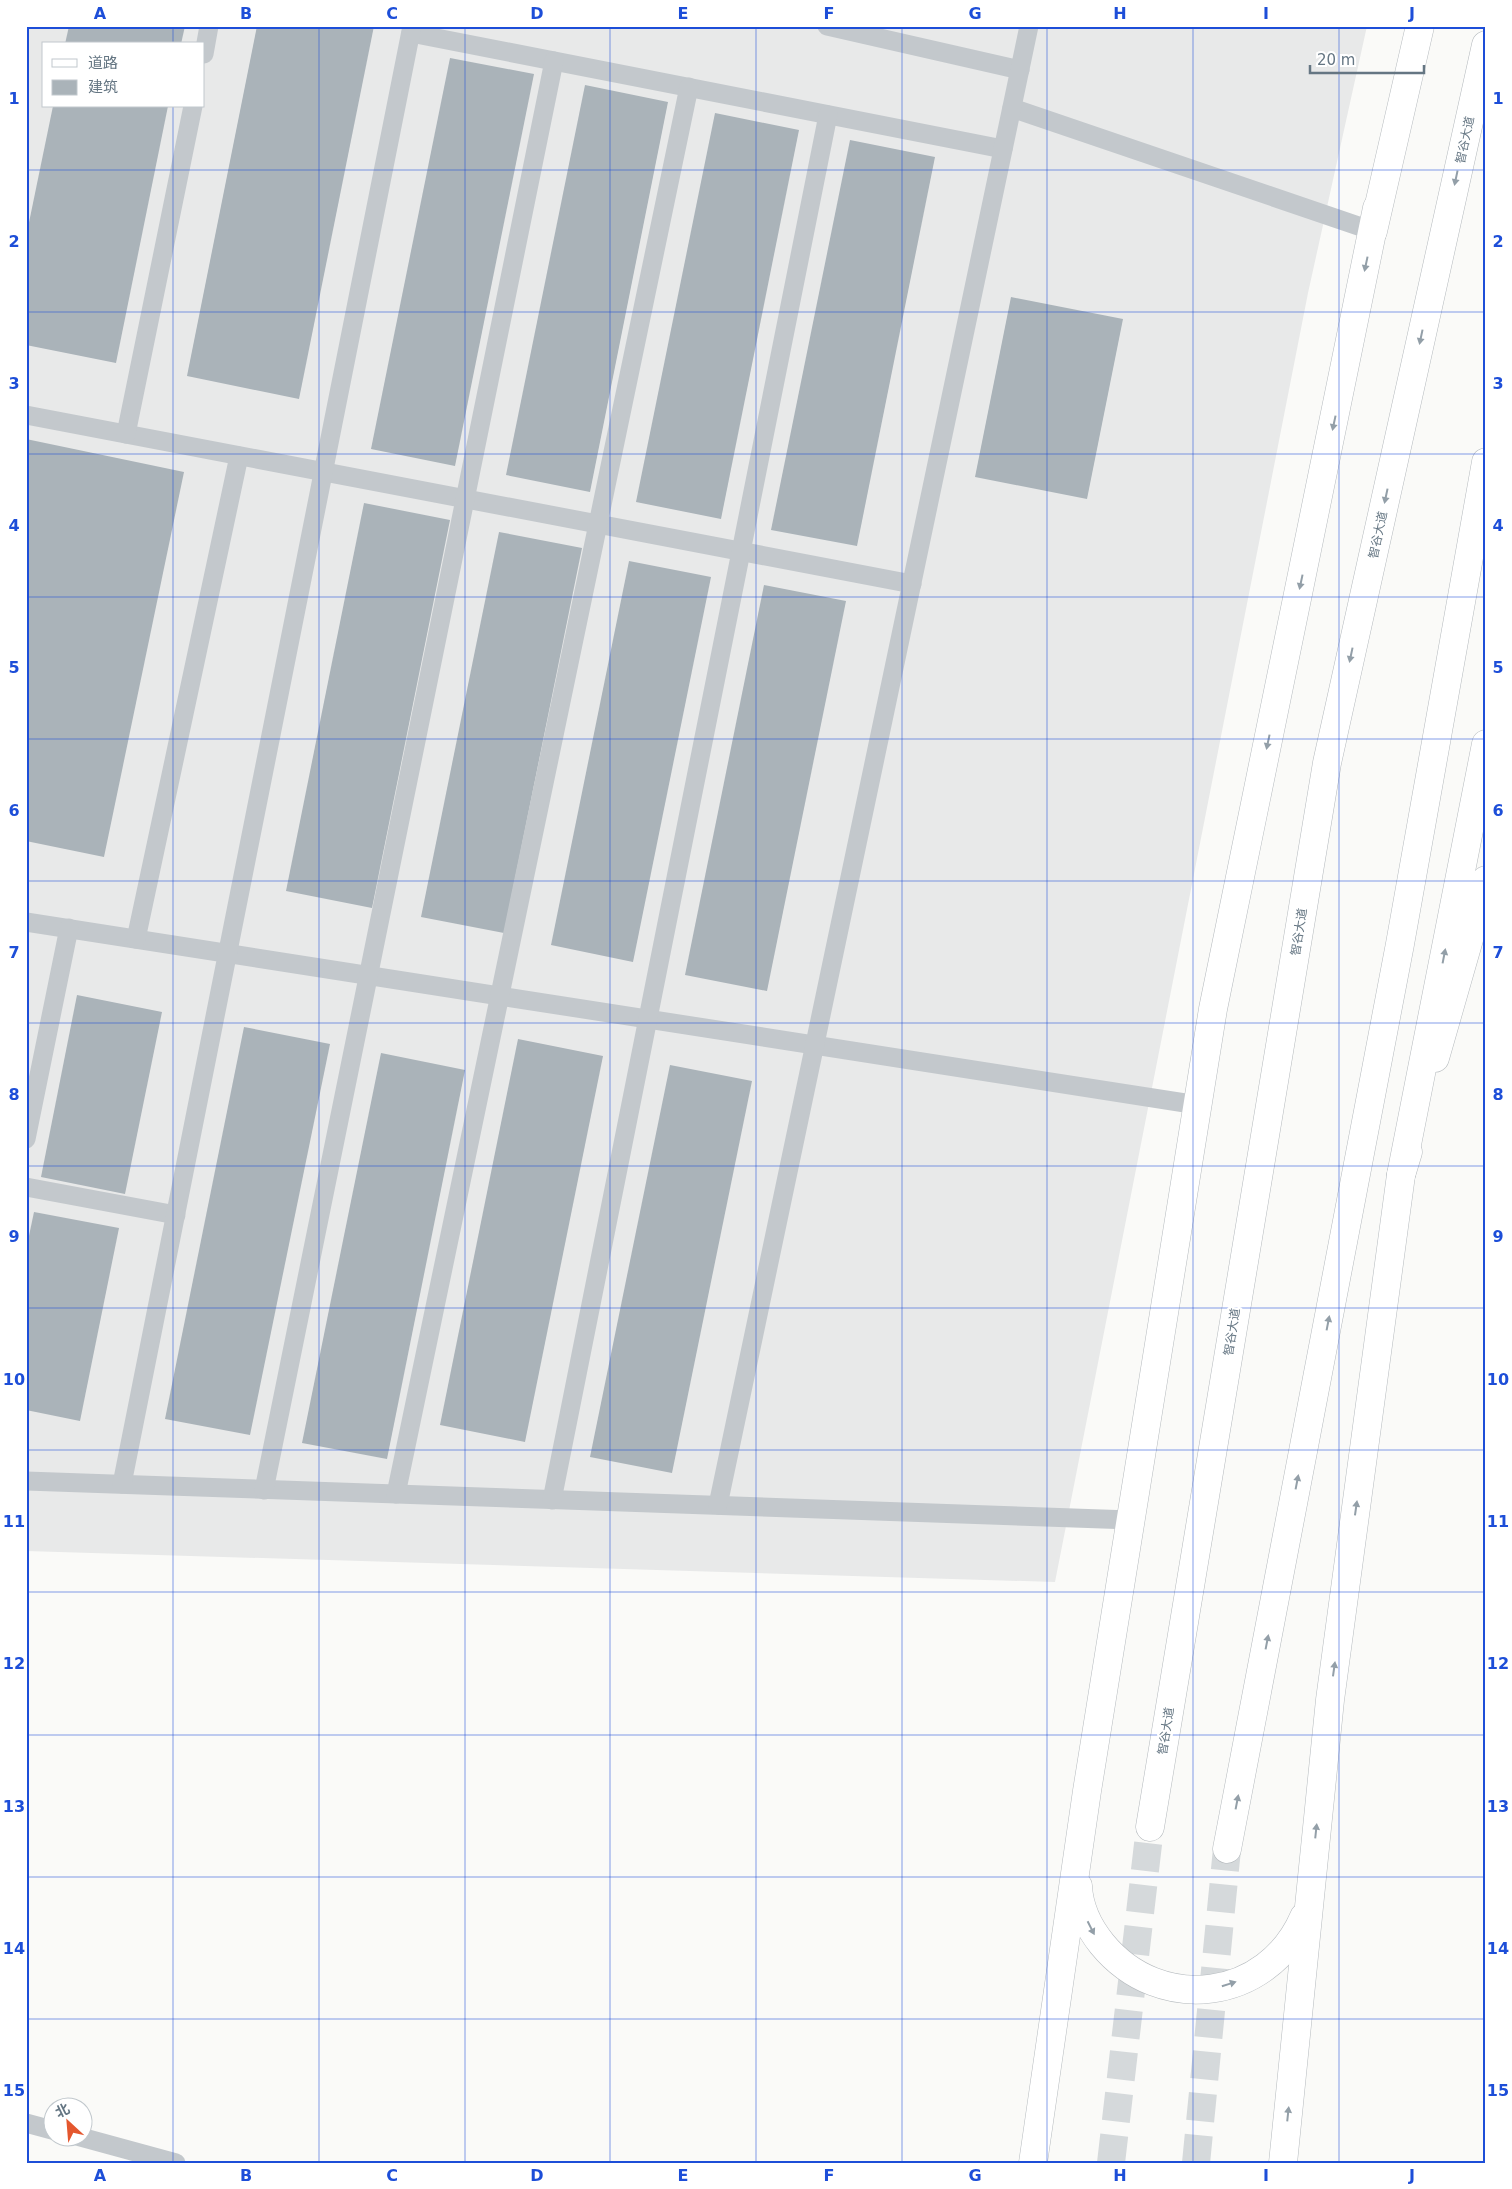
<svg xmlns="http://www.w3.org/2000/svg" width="1512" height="2189" viewBox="0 0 1512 2189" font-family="'DejaVu Sans','Noto Sans SC',sans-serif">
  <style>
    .built { fill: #e8e9e9; fill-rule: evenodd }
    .building { fill: #aab3b9 }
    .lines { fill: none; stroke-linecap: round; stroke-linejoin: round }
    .highway-tunnel { stroke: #d5d9db; stroke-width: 28; stroke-dasharray: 28 14; stroke-linecap: butt }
    .primary-casing { stroke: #b5babe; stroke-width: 29 }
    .highway-casing { stroke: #b4b9bd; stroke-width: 29 }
    .lane { stroke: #c3c8cc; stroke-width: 19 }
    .primary { stroke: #fff; stroke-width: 28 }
    .highway { stroke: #fff; stroke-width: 28 }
    .oneway { fill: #939fa8 }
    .grid { fill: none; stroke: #1d4ed8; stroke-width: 1; stroke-opacity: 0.55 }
    .labels { text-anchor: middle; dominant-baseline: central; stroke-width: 5; stroke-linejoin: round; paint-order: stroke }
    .street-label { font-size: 12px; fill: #657683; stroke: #fff }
    .neatline { fill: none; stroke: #1d4ed8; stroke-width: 2 }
    .grid-label { font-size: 16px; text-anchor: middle; font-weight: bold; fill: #1d4ed8 }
  </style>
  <rect width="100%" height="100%" fill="#fafaf8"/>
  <!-- built -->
  <path class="built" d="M26 26H1367L1308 293 1055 1582 26 1551ZM44 44H204V106H44Z"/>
  <!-- building -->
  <g class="building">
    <polygon points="69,26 185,26 181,44 65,44"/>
    <polygon points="257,26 374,26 299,399 187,376"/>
    <polygon points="450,58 534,74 455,466 371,449"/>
    <polygon points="585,85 668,102 590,492 506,475"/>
    <polygon points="53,106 168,106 116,363 26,345 26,237"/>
    <polygon points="715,113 799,130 721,519 636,502"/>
    <polygon points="850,140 935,157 857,546 771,530"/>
    <polygon points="1011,297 1123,319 1087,499 975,477"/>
    <polygon points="26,439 184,472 104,857 26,841"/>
    <polygon points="364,503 450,520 372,908 286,891"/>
    <polygon points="499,532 582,548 504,933 421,917"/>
    <polygon points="629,561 711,577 633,962 551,945"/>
    <polygon points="764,585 846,601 767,991 685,975"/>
    <polygon points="77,995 162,1012 125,1194 41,1177"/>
    <polygon points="244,1027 330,1044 250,1435 165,1419"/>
    <polygon points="518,1039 603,1056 525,1442 440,1425"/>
    <polygon points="381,1053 465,1070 387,1459 302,1443"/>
    <polygon points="670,1065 752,1081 672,1473 590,1457"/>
    <polygon points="34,1212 119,1228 80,1421 26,1410 26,1250"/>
  </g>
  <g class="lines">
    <!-- highway-tunnel -->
    <g class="highway-tunnel">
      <polyline points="1111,2163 1150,1827"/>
      <polyline points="1196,2163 1227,1849"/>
    </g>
    <defs>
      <g id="primary">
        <polyline points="1435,1058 1486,880"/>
        <path d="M1078 1886C1079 1907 1089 1928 1102 1944 1160 2015 1268 2001 1304 1917"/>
        <polyline points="1033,2163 1087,1791 1213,1009 1377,208"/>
        <polyline points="1283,2163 1330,1700 1401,1175 1408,1152"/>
      </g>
      <g id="highway">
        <polyline points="1373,231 1420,26"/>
        <polyline points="1401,1175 1486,744"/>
        <polyline points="1150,1827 1327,763 1486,45"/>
        <polyline points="1227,1849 1400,944 1486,462"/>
      </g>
    </defs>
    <!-- primary casing -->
    <use href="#primary" class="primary-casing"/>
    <!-- highway casing -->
    <use href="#highway" class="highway-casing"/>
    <!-- lane -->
    <g class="lane">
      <polyline points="827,26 1020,70"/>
      <polyline points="411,33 1003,149"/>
      <polyline points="204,54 209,26"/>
      <polyline points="1012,108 1373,231"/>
      <polyline points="26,415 912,584"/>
      <polyline points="126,434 193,106"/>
      <polyline points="26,922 1198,1105"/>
      <polyline points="136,939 239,456"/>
      <polyline points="26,1139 69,928"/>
      <polyline points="26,1187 176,1215"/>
      <polyline points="26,1481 1131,1520"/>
      <polyline points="122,1484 412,26"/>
      <polyline points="264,1490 554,61"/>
      <polyline points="396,1494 689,87"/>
      <polyline points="552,1500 828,115"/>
      <polyline points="718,1505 1029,26"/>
      <polyline points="26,2123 52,2130"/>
      <polyline points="77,2136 176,2163"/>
    </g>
    <!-- primary -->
    <use href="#primary" class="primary"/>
    <!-- highway -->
    <use href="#highway" class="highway"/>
  </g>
  <!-- one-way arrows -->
  <defs><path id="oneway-solid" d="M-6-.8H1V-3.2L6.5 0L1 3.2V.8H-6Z" transform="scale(1.25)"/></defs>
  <g class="oneway">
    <use href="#oneway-solid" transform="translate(1456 178) rotate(102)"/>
    <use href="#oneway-solid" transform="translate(1366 264) rotate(102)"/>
    <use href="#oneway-solid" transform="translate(1421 337) rotate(102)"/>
    <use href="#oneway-solid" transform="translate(1334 423) rotate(102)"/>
    <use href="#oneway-solid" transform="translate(1386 496) rotate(102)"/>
    <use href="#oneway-solid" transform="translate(1301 582) rotate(102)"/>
    <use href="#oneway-solid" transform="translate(1351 655) rotate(102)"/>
    <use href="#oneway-solid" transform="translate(1268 742) rotate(102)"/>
    <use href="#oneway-solid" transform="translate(1444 956) rotate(-79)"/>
    <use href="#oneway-solid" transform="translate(1328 1323) rotate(-79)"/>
    <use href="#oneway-solid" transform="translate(1297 1482) rotate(-79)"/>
    <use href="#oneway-solid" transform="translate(1356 1508) rotate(-82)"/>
    <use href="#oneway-solid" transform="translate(1267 1642) rotate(-79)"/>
    <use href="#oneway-solid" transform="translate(1334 1669) rotate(-82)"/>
    <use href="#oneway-solid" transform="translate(1237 1802) rotate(-79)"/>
    <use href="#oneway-solid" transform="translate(1316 1831) rotate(-84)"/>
    <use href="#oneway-solid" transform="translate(1091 1928) rotate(63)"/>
    <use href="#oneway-solid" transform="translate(1229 1984) rotate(-18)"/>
    <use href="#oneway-solid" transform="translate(1288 2114) rotate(-84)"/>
  </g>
  <!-- grid -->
  <path class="grid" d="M173 26V44M319 26V2163M465 26V2163M610 26V2163M756 26V2163M902 26V2163M1047 26V2163M1193 26V2163M1339 26V2163M173 106V2163M26 170H1486M26 312H1486M26 454H1486M26 597H1486M26 739H1486M26 881H1486M26 1023H1486M26 1166H1486M26 1308H1486M26 1450H1486M26 1592H1486M26 1735H1486M26 1877H1486M26 2019H1486"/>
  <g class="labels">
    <!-- street labels -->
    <g class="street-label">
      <text transform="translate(1465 140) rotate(-78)">智谷大道</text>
      <text transform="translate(1378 535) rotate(-78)">智谷大道</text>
      <text transform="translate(1299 932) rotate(-81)">智谷大道</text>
      <text transform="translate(1232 1332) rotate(-81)">智谷大道</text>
      <text transform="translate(1166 1731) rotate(-81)">智谷大道</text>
    </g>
  </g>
  <!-- border -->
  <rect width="1512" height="2189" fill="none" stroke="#ffffff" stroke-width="55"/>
  <!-- legend -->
  <rect x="42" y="42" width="162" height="65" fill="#ffffff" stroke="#c1c8cd"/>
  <rect x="52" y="59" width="25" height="8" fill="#ffffff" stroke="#c1c8cd"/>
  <text x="88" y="68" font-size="15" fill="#657683">道路</text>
  <rect x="52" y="80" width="25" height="15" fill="#aab3b9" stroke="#c1c8cd"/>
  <text x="88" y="92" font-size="15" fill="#657683">建筑</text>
  <!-- north arrow -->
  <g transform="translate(68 2122) rotate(334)"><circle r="24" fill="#ffffff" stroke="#c1c8cd"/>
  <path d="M0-4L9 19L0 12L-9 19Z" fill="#e4572e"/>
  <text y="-8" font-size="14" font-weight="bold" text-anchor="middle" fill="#657683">北</text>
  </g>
  <!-- scale -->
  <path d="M1310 65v8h114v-8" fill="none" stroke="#657683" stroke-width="2.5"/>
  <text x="1317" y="65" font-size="15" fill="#657683" stroke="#ffffff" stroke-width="4" paint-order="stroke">20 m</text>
  <rect x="28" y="28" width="1456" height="2134" class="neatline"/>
  <g class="grid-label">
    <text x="100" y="19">A</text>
    <text x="246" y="19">B</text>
    <text x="392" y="19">C</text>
    <text x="537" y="19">D</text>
    <text x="683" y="19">E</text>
    <text x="829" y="19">F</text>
    <text x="975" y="19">G</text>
    <text x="1120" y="19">H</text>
    <text x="1266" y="19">I</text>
    <text x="1412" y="19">J</text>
    <text x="14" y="104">1</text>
    <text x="1498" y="104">1</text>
    <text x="14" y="247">2</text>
    <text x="1498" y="247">2</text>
    <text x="14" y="389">3</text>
    <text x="1498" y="389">3</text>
    <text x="14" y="531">4</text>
    <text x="1498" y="531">4</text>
    <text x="14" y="673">5</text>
    <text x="1498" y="673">5</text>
    <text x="14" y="816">6</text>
    <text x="1498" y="816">6</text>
    <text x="14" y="958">7</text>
    <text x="1498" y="958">7</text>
    <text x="14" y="1100">8</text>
    <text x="1498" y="1100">8</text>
    <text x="14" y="1242">9</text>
    <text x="1498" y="1242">9</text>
    <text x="14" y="1385">10</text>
    <text x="1498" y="1385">10</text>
    <text x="14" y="1527">11</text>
    <text x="1498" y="1527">11</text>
    <text x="14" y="1669">12</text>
    <text x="1498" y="1669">12</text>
    <text x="14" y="1812">13</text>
    <text x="1498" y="1812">13</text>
    <text x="14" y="1954">14</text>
    <text x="1498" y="1954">14</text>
    <text x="14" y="2096">15</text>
    <text x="1498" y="2096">15</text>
    <text x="100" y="2181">A</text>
    <text x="246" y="2181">B</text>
    <text x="392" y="2181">C</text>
    <text x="537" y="2181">D</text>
    <text x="683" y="2181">E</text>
    <text x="829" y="2181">F</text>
    <text x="975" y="2181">G</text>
    <text x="1120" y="2181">H</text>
    <text x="1266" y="2181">I</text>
    <text x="1412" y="2181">J</text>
  </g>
</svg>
